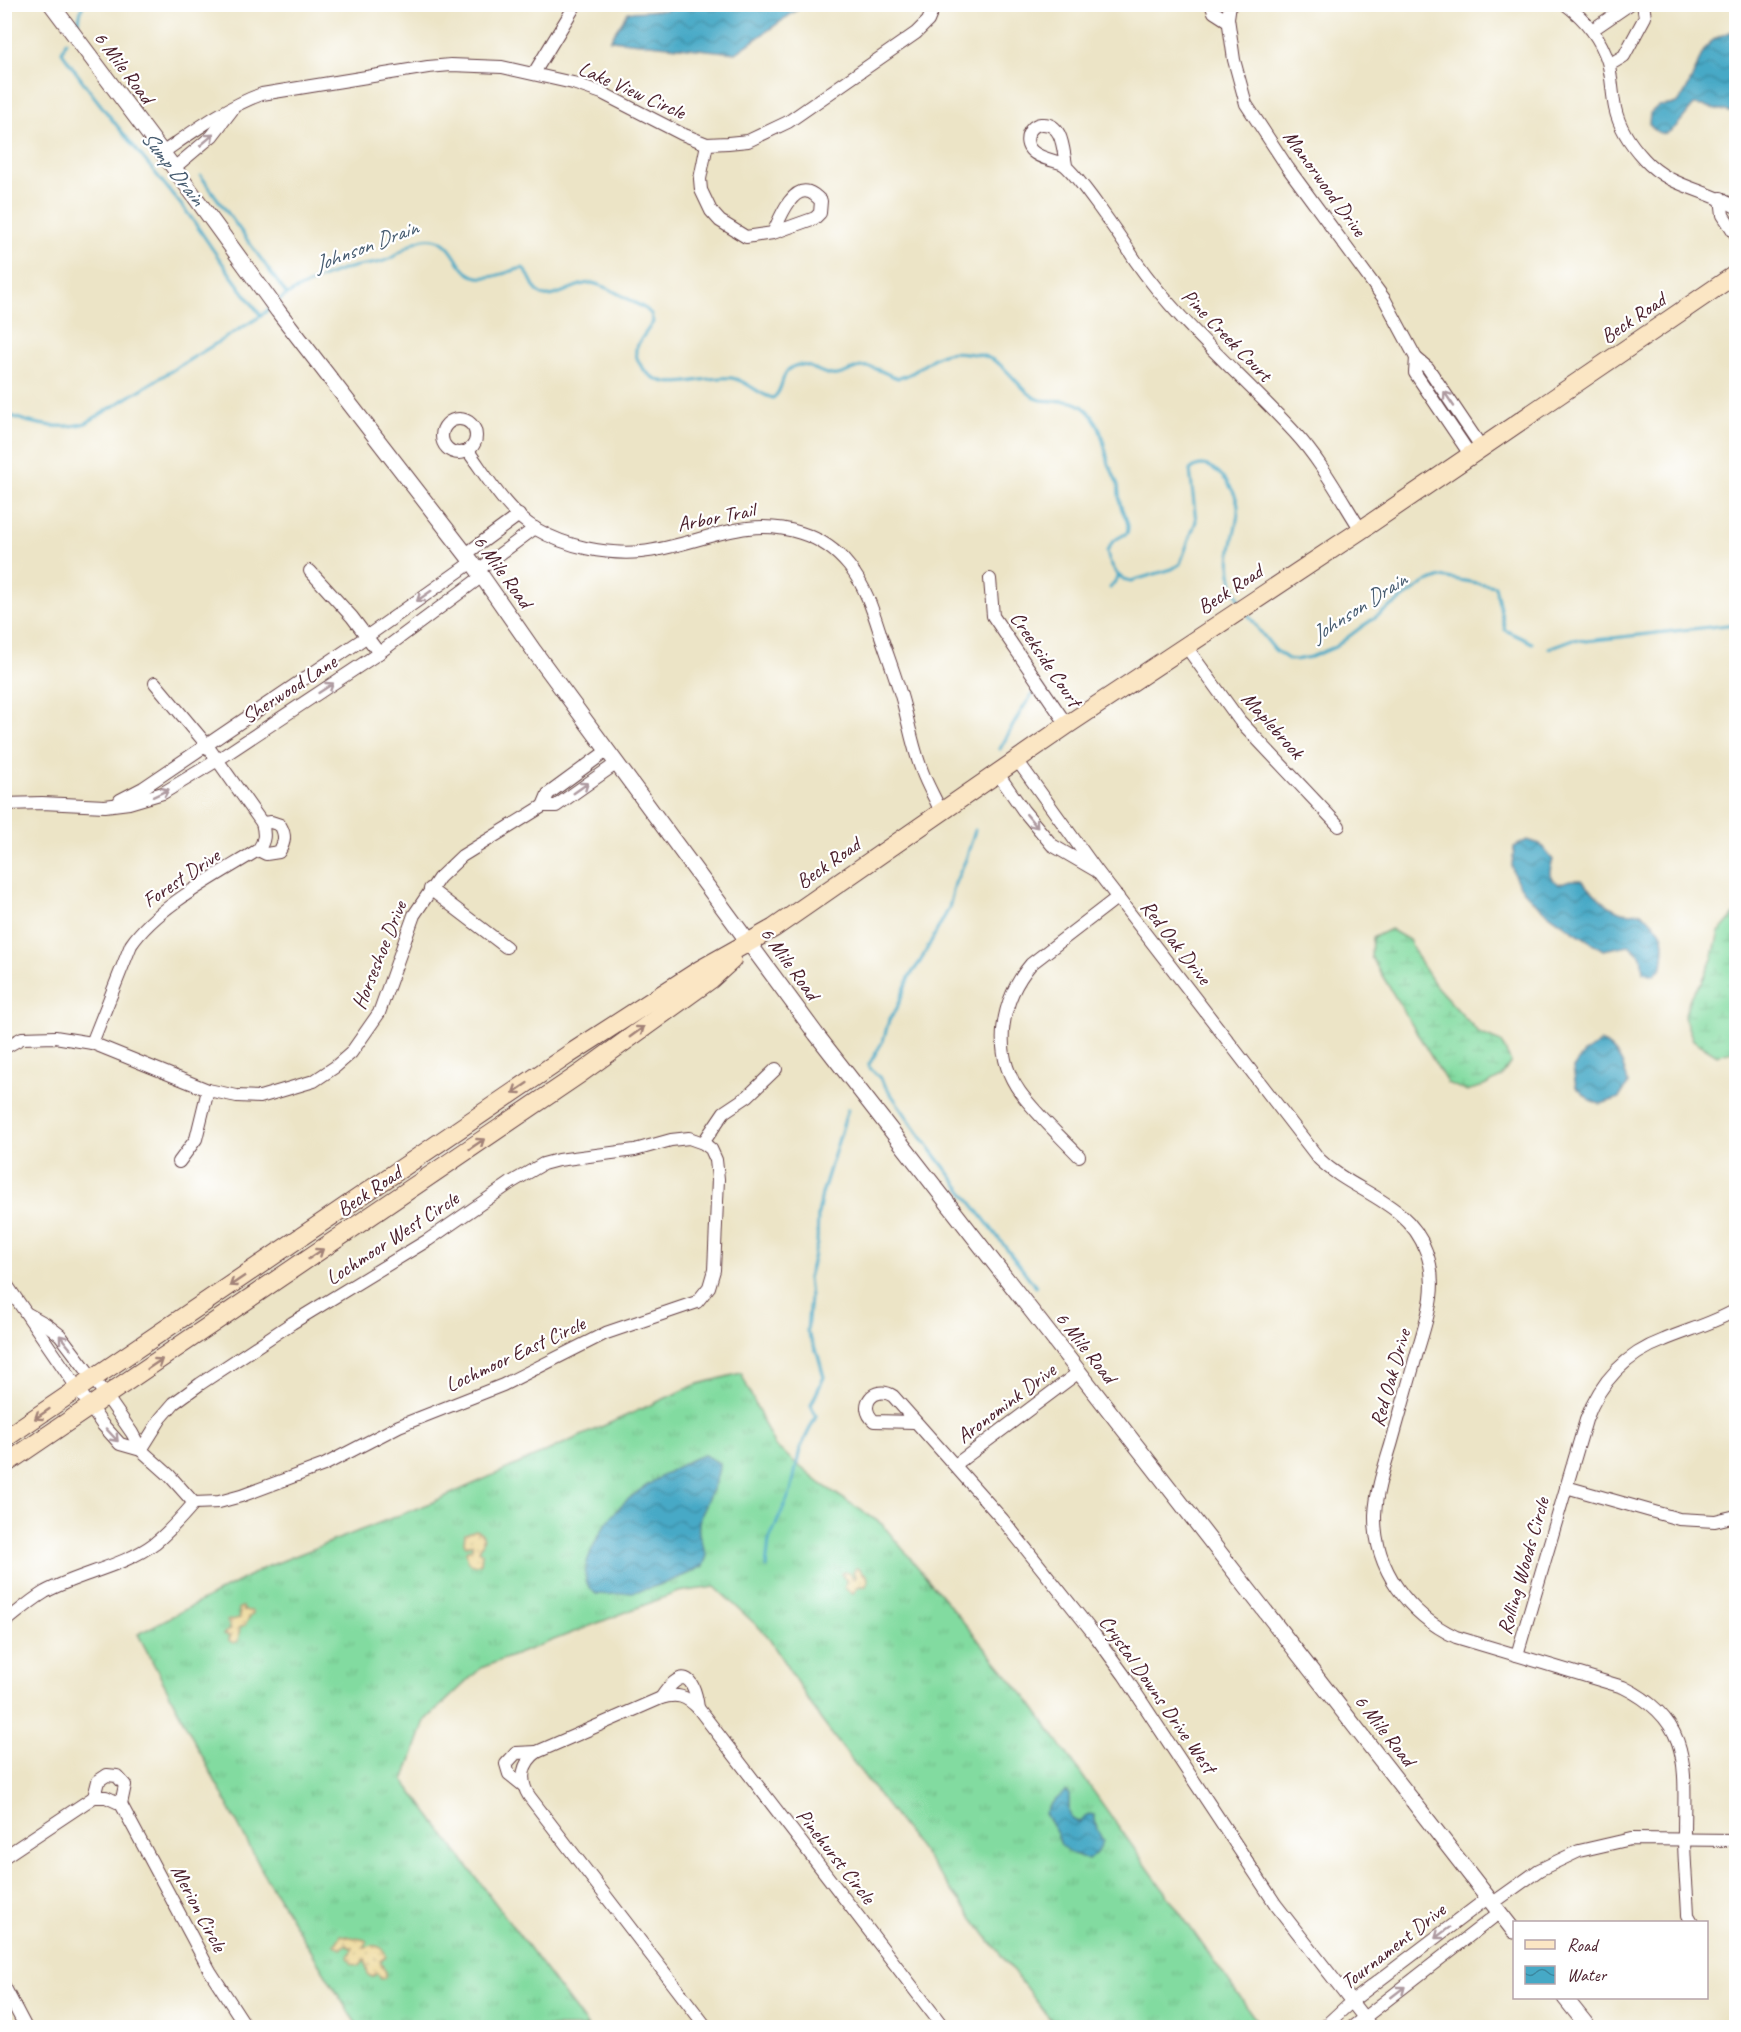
<svg xmlns="http://www.w3.org/2000/svg" width="1741" height="2032" viewBox="0 0 1741 2032" font-family="Caveat,sans-serif">
  <style>
    .grass { fill: url(#grass-tufts); stroke: #667d66; stroke-width: 1.5 }
    .wetland { fill: url(#wetland-marsh); stroke: #667d66; stroke-width: 1.5 }
    .sand { fill: url(#sand-dots); stroke: #9c7c64; stroke-width: 1.5 }
    .water { fill: url(#water-waves); stroke: #486478; stroke-width: 1.5 }
    .lines { fill: none; stroke-linecap: round; stroke-linejoin: round }
    .stream { stroke: #46a9c6; stroke-width: 3 }
    .minor-casing { stroke: #623d42; stroke-width: 14 }
    .tertiary-casing { stroke: #623d42; stroke-width: 17 }
    .secondary-casing { stroke: #623d42; stroke-width: 20 }
    .minor { stroke: #fff; stroke-width: 12 }
    .tertiary { stroke: #fff; stroke-width: 15 }
    .secondary { stroke: #fbe6c4; stroke-width: 18 }
    .oneway { stroke: #ae9aa0 }
    .oneway2 { stroke: #a28278 }
    .labels { text-anchor: middle; dominant-baseline: central; stroke-width: 4.5; stroke-linejoin: round; paint-order: stroke }
    .street-label { font-size: 21px; fill: #4a1f2b; stroke: #fff }
    .water-label { font-size: 22px; font-style: italic; fill: #485d71; stroke: #fff }
  </style>
  <defs>
    <pattern id="grass-tufts" width="24" height="20" patternUnits="userSpaceOnUse" patternTransform="scale(1.5)"><rect width="24" height="20" fill="#82dba0"/><path d="M3 7l-1-3M5 7V3M7 7l1-3M15 17l-1-3M17 17v-4M19 17l1-3" fill="none" stroke="#72bc8a"/></pattern>
    <pattern id="wetland-marsh" width="20" height="14" patternUnits="userSpaceOnUse" patternTransform="scale(1.5)"><rect width="20" height="14" fill="#82dba0"/><path d="M1 5h8M5 5V1M11 12h8M15 12V8" fill="none" stroke="#72bc8a"/></pattern>
    <pattern id="sand-dots" width="8" height="8" patternUnits="userSpaceOnUse" patternTransform="scale(1.5)"><rect width="8" height="8" fill="#eeda9e"/><path d="M2 2h.1M6 6h.1" fill="none" stroke="#cebb88" stroke-width="1.8" stroke-linecap="round"/></pattern>
    <pattern id="water-waves" width="16" height="10" patternUnits="userSpaceOnUse" patternTransform="scale(1.5)"><rect width="16" height="10" fill="#46a9c6"/><path d="M0 5q4-4 8 0t8 0" fill="none" stroke="#3c89a1"/></pattern>
  </defs>
  <rect width="100%" height="100%" fill="#fff"/>
  <filter id="ink" filterUnits="userSpaceOnUse"><feTurbulence type="fractalNoise" baseFrequency=".0167" numOctaves="2"/><feDisplacementMap in="SourceGraphic" scale="12" xChannelSelector="R" yChannelSelector="G"/><feConvolveMatrix kernelMatrix="1 2 1 2 8 2 1 2 1" color-interpolation-filters="sRGB"/></filter>
  <filter id="wash" filterUnits="userSpaceOnUse"><feTurbulence type="fractalNoise" baseFrequency=".008" numOctaves="4" result="noise"/><feDisplacementMap in="SourceGraphic" scale="24" xChannelSelector="R" yChannelSelector="G"/><feGaussianBlur stdDeviation="1.35" result="paint"/><feColorMatrix in="noise" values="0 0 0 0 0 0 0 0 0 0 0 0 0 0 0 0 0 1.4 0 .05"/><feComposite in="paint" operator="in"/></filter>
  <g filter="url(#wash)">
    <rect width="100%" height="100%" fill="#ece4c6"/>
    <!-- grass -->
    <polygon class="grass" points="741,1373 774,1445 821,1484 882,1524 1030,1702 1261,2027 1056,2027 821,1720 766,1634 715,1587 678,1592 481,1668 425,1721 404,1781 588,2027 358,2027 266,1878 138,1634 264,1568 433,1502 695,1385"/>
    <!-- wetland -->
    <g class="wetland">
      <polygon points="1736,912 1736,1050 1717,1055 1693,1040 1684,1017 1691,995 1702,982 1712,959 1719,932"/>
      <polygon points="1390,929 1409,940 1419,960 1436,986 1479,1033 1501,1042 1511,1062 1501,1077 1484,1086 1466,1091 1447,1083 1371,957 1372,938"/>
    </g>
    <!-- sand -->
    <g class="sand">
      <path d="M476 1530C487 1534 484 1542 479 1550L482 1553 481 1563C471 1569 467 1560 466 1551L472 1548V1544L466 1546 464 1542 465 1534Z"/>
      <polygon points="856,1568 860,1569 862,1573 867,1575 868,1581 866,1586 859,1586 853,1593 845,1588 846,1580 841,1574 844,1572 849,1573 854,1579 855,1577 853,1572"/>
      <polygon points="243,1607 244,1611 252,1611 253,1613 245,1625 240,1627 238,1641 233,1643 229,1640 229,1636 224,1634 231,1629 227,1621 240,1618 239,1608"/>
      <path d="M341 1935 365 1940 367 1942 364 1946 365 1947C373 1944 383 1945 386 1956L380 1961 386 1972 385 1978 381 1979 377 1973 372 1977 368 1975 365 1959 360 1966 352 1964 348 1957 353 1948 349 1947 346 1944 341 1949 335 1945Z"/>
    </g>
    <!-- water -->
    <g class="water">
      <polygon points="673,4 804,4 804,5 736,53 610,40 628,12 665,10"/>
      <path d="M1736 30V113C1727 112 1700 104 1694 105 1681 118 1668 149 1649 124L1650 113 1658 106C1664 105 1671 106 1676 103 1682 100 1684 93 1687 88 1705 56 1696 42 1736 30Z"/>
      <path d="M1527 840 1540 844 1553 860C1549 872 1547 877 1559 884L1570 880H1582C1592 892 1606 907 1622 912 1628 914 1636 912 1641 912 1666 933 1666 935 1662 967L1654 975 1643 972 1641 956 1629 945 1603 950C1576 931 1516 901 1512 866 1512 860 1514 853 1514 847Z"/>
      <path d="M1601 1042C1618 1050 1625 1065 1628 1084L1619 1098 1601 1104 1592 1102 1576 1087 1573 1068 1583 1054Z"/>
      <path d="M704 1455 719 1463C720 1486 695 1511 699 1533 700 1541 705 1549 707 1556L703 1566C672 1583 632 1597 596 1594 593 1591 589 1587 587 1584 579 1563 604 1524 618 1509 634 1491 682 1462 704 1455Z"/>
      <polygon points="1066,1791 1069,1794 1069,1811 1071,1819 1079,1822 1089,1814 1094,1815 1097,1829 1103,1841 1098,1851 1088,1860 1068,1851 1061,1845 1056,1832 1046,1816 1045,1813 1051,1804"/>
    </g>
    <g class="lines">
      <!-- stream -->
      <g class="stream">
        <polyline points="78,22 83,4"/>
        <path d="M66 42 62 52C100 108 144 158 186 211 199 228 210 246 223 264 235 281 248 298 261 316"/>
        <polyline points="201,176 287,295"/>
        <path d="M277 302C293 289 333 272 353 267 366 264 377 265 389 259 404 252 416 235 434 239 456 243 456 273 478 277 494 279 508 271 523 268 532 276 532 290 542 295 553 301 577 282 591 283 605 284 632 302 646 309L651 314 653 322C649 329 637 343 636 349 635 355 638 361 641 366 664 398 701 374 732 378 748 381 758 395 773 398 784 391 780 373 792 367 806 360 818 374 832 375 845 377 852 365 868 367 879 368 887 375 898 378 917 375 928 357 946 353 954 351 965 353 973 354 1005 357 1011 382 1035 398 1047 405 1067 395 1083 407 1102 421 1103 443 1109 464 1112 471 1115 478 1118 485 1119 491 1119 497 1120 503 1122 514 1131 522 1127 533L1113 541 1107 551 1109 560 1117 574 1123 579 1131 581 1172 569 1180 564 1196 521 1190 470C1210 452 1236 488 1238 506 1239 517 1235 528 1233 539 1228 560 1230 583 1241 603"/>
        <path d="M4 413C30 424 58 431 86 423L261 316 270 308"/>
        <polyline points="1110,588 1119,576"/>
        <polyline points="1247,613 1259,630 1275,650 1288,659 1295,660 1311,657 1335,647 1360,628 1425,583 1441,577 1495,586 1505,630 1532,643"/>
        <polyline points="1549,648 1573,639 1586,641 1736,624"/>
        <polyline points="1000,749 1021,711 1034,692"/>
        <polyline points="975,830 966,859 955,883 949,908 920,962 909,977 897,1008 889,1020 883,1041 868,1066 879,1077 919,1134 1036,1287"/>
        <polyline points="766,1567 769,1540 791,1491 800,1449 816,1416 811,1405 824,1377 818,1355 807,1331 810,1297 808,1278 817,1244 818,1214 822,1194 848,1109"/>
      </g>
    </g>
  </g>
  <g filter="url(#ink)">
    <g class="lines">
      <defs>
        <g id="minor">
          <polyline points="1211,4 1214,12 1228,21"/>
          <polyline points="1230,4 1228,18 1234,60 1246,104 1288,168 1385,300 1416,358"/>
          <path d="M1565 4C1585 19 1601 39 1608 62 1612 77 1612 93 1615 108 1619 127 1631 145 1644 159 1669 187 1705 189 1736 207"/>
          <polyline points="1592,30 1630,4"/>
          <polyline points="1609,65 1624,56 1645,17 1643,4"/>
          <polyline points="534,73 576,4"/>
          <path d="M707 144 700 179 701 190 711 211 720 221 746 237 773 233 815 218 820 213 821 201C818 198 813 193 809 192 791 186 779 221 773 233"/>
          <path d="M162 153C194 131 226 107 262 94L428 67 451 65 502 67 573 83 602 93 682 134 707 144 728 143 748 141 788 122 916 33 928 21 935 4"/>
          <path d="M1066 165C1063 150 1063 122 1041 124 1029 125 1022 142 1032 151 1039 158 1052 160 1061 163 1073 167 1125 244 1135 260 1180 325 1242 375 1295 433 1321 461 1340 497 1361 530"/>
          <polyline points="174,168 212,136 232,110"/>
          <polyline points="1721,198 1723,215 1736,235"/>
          <circle cx="459" cy="436" r="17"/>
          <path d="M468 451C487 477 507 512 536 529 567 547 606 555 641 552 698 546 743 514 801 533 820 539 837 551 849 566 866 587 873 611 881 636 889 660 899 685 905 710 910 730 914 751 922 771 927 785 935 798 941 812"/>
          <polyline points="1471,456 1415,373 1416,358 1428,368 1482,448"/>
          <polyline points="466,554 519,515"/>
          <polyline points="310,571 352,617 379,653"/>
          <polyline points="477,571 535,528"/>
          <polyline points="990,579 993,616 1067,725"/>
          <polyline points="1185,645 1240,721 1339,826"/>
          <path d="M1017 760 1097 871 1319 1159C1354 1193 1408 1201 1426 1251 1439 1285 1428 1316 1418 1349 1409 1381 1400 1413 1391 1445 1384 1468 1376 1491 1375 1515 1374 1569 1409 1615 1456 1637L1623 1687C1694 1722 1684 1769 1684 1836 1684 1862 1687 1889 1688 1915L1692 1922"/>
          <polyline points="998,774 1023,810 1052,845 1095,870"/>
          <polyline points="120,800 143,788 366,637 472,562"/>
          <polyline points="4,804 42,803 105,806 129,803 163,793 216,761 379,653 481,577"/>
          <polyline points="543,806 548,794 608,750"/>
          <path d="M258 850 266 854 279 852C285 842 286 835 280 825L271 822 262 823"/>
          <polyline points="430,889 506,947"/>
          <path d="M92 1043 131 945C157 906 218 875 258 850 265 841 265 834 262 823L206 744 155 683"/>
          <polyline points="4,1048 22,1038 55,1037 92,1043 208,1090 237,1096 260,1097 314,1081 335,1067 351,1053 379,1013 414,915 439,878 462,856 543,806 556,806 617,763"/>
          <polyline points="703,1143 724,1112 748,1096 776,1069"/>
          <path d="M1079 1156C1060 1136 1036 1114 1020 1092 991 1052 1001 1000 1031 964L1118 897"/>
          <polyline points="179,1162 196,1139 208,1090"/>
          <polyline points="4,1281 102,1424 120,1444 141,1450"/>
          <polyline points="28,1314 46,1324 60,1335 107,1397 132,1433 141,1450 169,1475 194,1503"/>
          <path d="M914 1422 874 1421C857 1406 874 1384 893 1396L1003 1520 1094 1634 1124 1675 1276 1905 1372 2028"/>
          <polyline points="141,1450 161,1418 174,1403 200,1384 292,1323 428,1240 512,1182 543,1164 558,1160 635,1150 671,1140 689,1138 703,1143 711,1149 716,1160 718,1179 714,1270 709,1287 697,1302 606,1333 503,1385 399,1426 324,1465 241,1496 219,1502 194,1503"/>
          <polyline points="955,1465 1079,1372"/>
          <polyline points="1566,1487 1679,1519 1715,1521 1736,1516"/>
          <path d="M4 1623C18 1612 30 1601 45 1592 80 1573 123 1567 155 1543 170 1531 182 1517 194 1503"/>
          <path d="M1517 1655 1586 1420C1600 1382 1626 1354 1664 1340 1688 1330 1714 1323 1736 1310"/>
          <path d="M661 1698C681 1667 694 1674 698 1708"/>
          <polyline points="524,1786 509,1774 506,1764 516,1753 537,1752"/>
          <polyline points="94,1797 98,1781 107,1775 117,1776 125,1785 121,1804"/>
          <polyline points="4,1857 94,1797 106,1797 121,1804 210,1971 247,2028"/>
          <polyline points="1493,1903 1539,1870 1579,1851 1631,1839 1736,1840"/>
          <polyline points="4,1986 26,2028"/>
          <path d="M707 2028 529 1796C519 1780 522 1763 537 1752L661 1698C677 1693 686 1696 698 1708L944 2028"/>
          <polyline points="1323,2028 1352,2001 1489,1897"/>
          <polyline points="1351,2028 1500,1912"/>
        </g>
        <g id="tertiary">
          <polyline points="51,4 174,168 278,311 472,562 534,651 816,1034 1514,1931"/>
          <polyline points="1565,1998 1589,2028"/>
        </g>
        <g id="secondary">
          <polyline points="4,1439 568,1055 701,969 774,928 1067,725 1361,530 1736,274"/>
          <polyline points="4,1465 581,1073 710,980 732,960"/>
        </g>
      </defs>
      <!-- minor casing -->
      <use href="#minor" class="minor-casing"/>
      <!-- tertiary casing -->
      <use href="#tertiary" class="tertiary-casing"/>
      <!-- secondary casing -->
      <use href="#secondary" class="secondary-casing"/>
      <!-- minor -->
      <use href="#minor" class="minor"/>
      <!-- tertiary -->
      <use href="#tertiary" class="tertiary"/>
      <!-- secondary -->
      <use href="#secondary" class="secondary"/>
    </g>
    <!-- one-way arrows -->
    <defs><path id="oneway-shaft" d="M-6 0H5M1.5-3L5.5 0L1.5 3" fill="none" stroke-width="1.6" stroke-linecap="round" stroke-linejoin="round" transform="scale(1.5)"/></defs>
    <g class="oneway">
      <use href="#oneway-shaft" transform="translate(207 140) rotate(-40)"/>
      <use href="#oneway-shaft" transform="translate(1449 399) rotate(-124)"/>
      <use href="#oneway-shaft" transform="translate(424 596) rotate(145)"/>
      <use href="#oneway-shaft" transform="translate(326 688) rotate(-33)"/>
      <use href="#oneway-shaft" transform="translate(581 788) rotate(-35)"/>
      <use href="#oneway-shaft" transform="translate(161 793) rotate(-25)"/>
      <use href="#oneway-shaft" transform="translate(1032 821) rotate(50)"/>
      <use href="#oneway-shaft" transform="translate(65 1342) rotate(-129)"/>
      <use href="#oneway-shaft" transform="translate(112 1435) rotate(47)"/>
      <use href="#oneway-shaft" transform="translate(1442 1933) rotate(143)"/>
      <use href="#oneway-shaft" transform="translate(1398 1992) rotate(-38)"/>
    </g>
    <g class="oneway2">
      <use href="#oneway-shaft" transform="translate(637 1032) rotate(-36)"/>
      <use href="#oneway-shaft" transform="translate(520 1088) rotate(146)"/>
      <use href="#oneway-shaft" transform="translate(477 1144) rotate(-34)"/>
      <use href="#oneway-shaft" transform="translate(316 1254) rotate(-34)"/>
      <use href="#oneway-shaft" transform="translate(237 1281) rotate(146)"/>
      <use href="#oneway-shaft" transform="translate(155 1364) rotate(-34)"/>
      <use href="#oneway-shaft" transform="translate(42 1414) rotate(146)"/>
    </g>
  </g>
  <g class="labels">
    <!-- street labels -->
    <g class="street-label">
      <text transform="translate(124 67) rotate(53)">6 Mile Road</text>
      <text transform="translate(632 90) rotate(24)">Lake View Circle</text>
      <text transform="translate(1325 183) rotate(54)">Manorwood Drive</text>
      <text transform="translate(1633 318) rotate(-34)">Beck Road</text>
      <text transform="translate(1227 335) rotate(46)">Pine Creek Court</text>
      <text transform="translate(716 517) rotate(-11)">Arbor Trail</text>
      <text transform="translate(503 571) rotate(54)">6 Mile Road</text>
      <text transform="translate(1230 589) rotate(-33)">Beck Road</text>
      <text transform="translate(1046 659) rotate(56)">Creekside Court</text>
      <text transform="translate(289 689) rotate(-33)">Sherwood Lane</text>
      <text transform="translate(1273 725) rotate(48)">Maplebrook</text>
      <text transform="translate(828 863) rotate(-35)">Beck Road</text>
      <text transform="translate(181 878) rotate(-34)">Forest Drive</text>
      <text transform="translate(1176 942) rotate(52)">Red Oak Drive</text>
      <text transform="translate(379 955) rotate(-68)">Horseshoe Drive</text>
      <text transform="translate(790 963) rotate(54)">6 Mile Road</text>
      <text transform="translate(369 1191) rotate(-34)">Beck Road</text>
      <text transform="translate(392 1238) rotate(-33)">Lochmoor West Circle</text>
      <text transform="translate(1086 1347) rotate(52)">6 Mile Road</text>
      <text transform="translate(515 1354) rotate(-25)">Lochmoor East Circle</text>
      <text transform="translate(1390 1378) rotate(-74)">Red Oak Drive</text>
      <text transform="translate(1006 1403) rotate(-37)">Aronomink Drive</text>
      <text transform="translate(1523 1566) rotate(-74)">Rolling Woods Circle</text>
      <text transform="translate(1158 1694) rotate(55)">Crystal Downs Drive West</text>
      <text transform="translate(1385 1730) rotate(52)">6 Mile Road</text>
      <text transform="translate(836 1856) rotate(52)">Pinehurst Circle</text>
      <text transform="translate(199 1908) rotate(62)">Merion Circle</text>
      <text transform="translate(1393 1946) rotate(-38)">Tournament Drive</text>
    </g>
    <!-- water labels -->
    <g class="water-label">
      <text transform="translate(173 168) rotate(52)">Sump Drain</text>
      <text transform="translate(366 246) rotate(-21)">Johnson Drain</text>
      <text transform="translate(1359 607) rotate(-33)">Johnson Drain</text>
    </g>
  </g>
  <!-- margin -->
  <rect width="1741" height="2032" fill="none" stroke="#fff" stroke-width="24"/>
  <!-- legend -->
  <rect x="1513" y="1921" width="195" height="78" fill="#ffffff" stroke="#b7a5aa" stroke-width="1.5"/>
  <rect x="1525" y="1940" width="30" height="9" fill="#fbe6c4" stroke="#b7a5aa" stroke-width="1.5"/>
  <text x="1567" y="1951" font-size="18" fill="#4a1f2b">Road</text>
  <rect x="1525" y="1966" width="30" height="18" fill="url(#water-waves)" stroke="#b7a5aa" stroke-width="1.5"/>
  <text x="1567" y="1981" font-size="18" fill="#4a1f2b">Water</text>
</svg>
